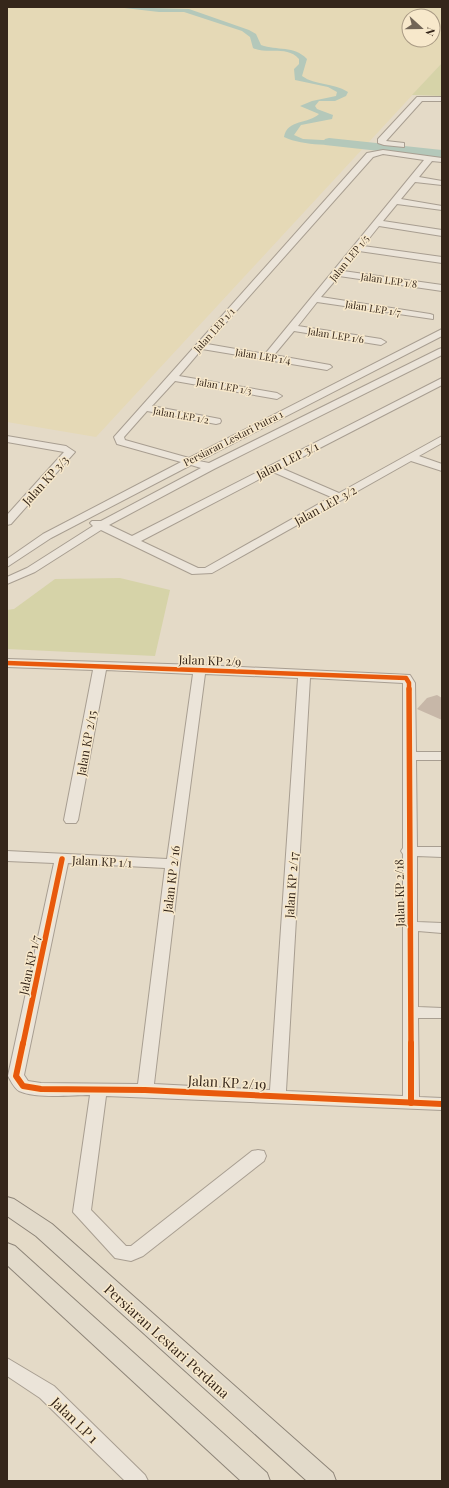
<svg xmlns="http://www.w3.org/2000/svg" width="449" height="1488" viewBox="0 0 449 1488" font-family="'Playfair Display',serif">
  <style>
    .farmland { fill: #e5d9b6; fill-rule: evenodd }
    .green { fill: #d6d3a8 }
    .water { fill: #b4c8ba }
    .lines { fill: none; stroke-linecap: round; stroke-linejoin: round }
    .river { fill: #b4c8ba; fill-rule: evenodd }
    .building { fill: #c7b7a8 }
    .minor-casing { stroke: #a89e91; stroke-width: 2 }
    .major-casing { stroke: #8d8478; stroke-width: 2 }
    .minor { fill: #ebe4d9; fill-rule: evenodd }
    .major { fill: #e2daca; fill-rule: evenodd }
    .cycleway-far2-casing { stroke: #f7e8cb; stroke-width: 6 }
    .cycleway-far1-casing { stroke: #f7e8cb; stroke-width: 8 }
    .cycleway-casing { stroke: #f7e8cb; stroke-width: 9 }
    .cycleway-far2 { stroke: #e8590c; stroke-width: 4.5 }
    .cycleway-far1 { stroke: #e8590c; stroke-width: 5.5 }
    .cycleway { stroke: #e8590c; stroke-width: 6 }
    .labels { text-anchor: middle; dominant-baseline: central; stroke-width: 3; stroke-linejoin: round; paint-order: stroke }
    .far-street-label { font-size: 10px; fill: #35261a; stroke: #f7e8cb }
    .street-label { font-size: 12px; fill: #35261a; stroke: #f7e8cb }
    .near-street-label { font-size: 14px; fill: #35261a; stroke: #f7e8cb }
  </style>
  <rect width="100%" height="100%" fill="#e4dac7"/>
  <!-- farmland -->
  <path class="farmland" d="M7 7H442V63L96 437 7 422ZM409 16H433V40H409Z"/>
  <!-- green -->
  <g class="green">
    <polygon points="442,63 442,96 412,95"/>
    <polygon points="120,578 170,590 155,656 7,649 7,610 14,609 55,579"/>
  </g>
  <!-- water -->
  <path class="water" d="M116 7 189 9 249 30 256 34 261 45C277 51 294 45 307 59L302 76C316 86 332 82 348 92L346 96 335 101H319L315 106 317 109 333 115 332 119 301 125 294 135 303 139 360 142 357 146C333 144 305 147 284 137 287 119 309 124 319 114L300 106 312 101 336 96 337 92 328 87 295 80 294 69 299 64V59C286 45 268 55 253 48L250 37 242 31 184 12H159Z"/>
  <g class="lines">
    <!-- river -->
    <polygon class="river" points="329,138 442,150 442,158 325,145 323,142 325,139"/>
  </g>
  <!-- building -->
  <polygon class="building" points="437,695 442,698 442,720 417,709 427,698"/>
  <g class="lines">
    <defs>
      <g id="minor">
        <polygon points="417,97 442,97 442,101 422,101 386,141 404,143 404,147 384,145 378,143 378,139"/>
        <path d="M383 150 442 158V162L432 161 419 177 442 181V185L415 182 401 199 442 206V210L397 204 383 221 442 230V236L379 226 363 246 442 257V263L359 251 343 271 442 285V291L339 276 321 297 430 314 433 315V319L317 302 298 326 381 339 386 342 381 345 294 331 274 355 330 365 332 367 327 370 202 349 179 376 277 393 282 396 277 399 175 381 152 406 220 419 221 421 220 423 216 424 147 411 124 437 125 440 189 458 442 329V336L199 461 209 463 439 349 442 348V355L214 469 109 525 132 536 442 378V385L281 468 339 493 442 436V443L419 456 442 464V471L411 461 212 573 192 574 101 530 35 572 7 584V577L27 568 93 526 90 523 92 521H101L201 468 191 465 51 538 7 567V559L43 534 181 462 117 444 114 437 367 153ZM383 154 424 160 265 354 207 344 373 157ZM273 472 331 497 205 568H198L141 541Z"/>
        <polygon points="7,436 66,446 75,452 11,524 7,525 7,515 64,452 7,442"/>
        <path d="M7 659 200 665 410 675 415 683 416 752H442V760H416L417 847H442V857L417 856V922L442 923V933L418 931V1007L442 1008V1018H418L419 1097 442 1098V1110L106 1096 91 1210 126 1246H131L252 1151 258 1150 264 1151 266 1156 264 1161 143 1256 131 1261 115 1258 73 1212 90 1095C71 1095 36 1099 19 1091 14 1088 11 1081 8 1076L54 863 7 861V851L167 859 193 674 106 670 78 820 76 823H66L64 820 93 670 7 667ZM205 674 298 678 270 1090 154 1084 180 864ZM310 678 403 683V848L401 851 403 854V1096L286 1091ZM68 863 165 868 138 1084 41 1083 28 1081 24 1075Z"/>
        <polygon points="7,1358 54,1386 145,1475 148,1481 125,1481 40,1398 7,1376"/>
      </g>
      <g id="major">
        <polygon points="7,1197 14,1199 52,1224 333,1473 336,1481 307,1481 36,1236 7,1216"/>
        <polygon points="7,1243 15,1246 267,1473 270,1481 241,1481 7,1265"/>
      </g>
    </defs>
    <!-- minor casing -->
    <use href="#minor" class="minor-casing"/>
    <!-- major casing -->
    <use href="#major" class="major-casing"/>
    <!-- minor -->
    <use href="#minor" class="minor"/>
    <!-- major -->
    <use href="#major" class="major"/>
    <defs>
      <polyline id="cycleway-far2" points="7,663 406,678 409,683 409,690"/>
      <g id="cycleway-far1">
        <polyline points="409,689 411,1044"/>
        <polyline points="23,1044 62,859"/>
      </g>
      <g id="cycleway">
        <polyline points="23,1043 16,1076 23,1086 41,1089 145,1090 442,1104"/>
        <polyline points="411,1043 411,1103"/>
      </g>
    </defs>
    <!-- cycleway-far2 casing -->
    <use href="#cycleway-far2" class="cycleway-far2-casing"/>
    <!-- cycleway-far1 casing -->
    <use href="#cycleway-far1" class="cycleway-far1-casing"/>
    <!-- cycleway casing -->
    <use href="#cycleway" class="cycleway-casing"/>
    <!-- cycleway-far2 -->
    <use href="#cycleway-far2" class="cycleway-far2"/>
    <!-- cycleway-far1 -->
    <use href="#cycleway-far1" class="cycleway-far1"/>
    <!-- cycleway -->
    <use href="#cycleway" class="cycleway"/>
  </g>
  <g class="labels">
    <!-- far-street labels -->
    <g class="far-street-label">
      <text transform="translate(349 258) rotate(-51)">Jalan LEP 1/5</text>
      <text transform="translate(389 280) rotate(8)">Jalan LEP 1/8</text>
      <text transform="translate(373 308) rotate(9)">Jalan LEP 1/7</text>
      <text transform="translate(214 330) rotate(-48)">Jalan LEP 1/1</text>
      <text transform="translate(336 335) rotate(9)">Jalan LEP 1/6</text>
      <text transform="translate(263 356) rotate(9)">Jalan LEP 1/4</text>
      <text transform="translate(224 386) rotate(10)">Jalan LEP 1/3</text>
      <text transform="translate(181 415) rotate(10)">Jalan LEP 1/2</text>
      <text transform="translate(233 438) rotate(-27)">Persiaran Lestari Putra 1</text>
    </g>
    <!-- street labels -->
    <g class="street-label">
      <text transform="translate(287 460) rotate(-27)">Jalan LEP 3/1</text>
      <text transform="translate(45 480) rotate(-48)">Jalan KP 3/3</text>
      <text transform="translate(325 505) rotate(-29)">Jalan LEP 3/2</text>
      <text transform="translate(210 660) rotate(2)">Jalan KP 2/9</text>
      <text transform="translate(86 743) rotate(-80)">Jalan KP 2/15</text>
      <text transform="translate(102 861) rotate(3)">Jalan KP 1/1</text>
      <text transform="translate(171 879) rotate(-83)">Jalan KP 2/16</text>
      <text transform="translate(291 885) rotate(-86)">Jalan KP 2/17</text>
      <text transform="translate(399 893) rotate(-91)">Jalan KP 2/18</text>
      <text transform="translate(29 965) rotate(-78)">Jalan KP 1/7</text>
    </g>
    <!-- near-street labels -->
    <g class="near-street-label">
      <text transform="translate(227 1082) rotate(3)">Jalan KP 2/19</text>
      <text transform="translate(167 1341) rotate(42)">Persiaran Lestari Perdana</text>
      <text transform="translate(75 1420) rotate(44)">Jalan LP 1</text>
    </g>
  </g>
  <!-- border -->
  <rect width="449" height="1488" fill="none" stroke="#35261a" stroke-width="16"/>
  <!-- north arrow -->
  <g transform="translate(421 28) rotate(111)"><circle r="19" fill="#f7e8cb" stroke="#a99a84"/>
  <path d="M0-3L7 15L0 10L-7 15Z" fill="#726557"/>
  <text y="-6" font-size="11" font-weight="bold" text-anchor="middle" fill="#35261a">N</text>
  </g>
</svg>
